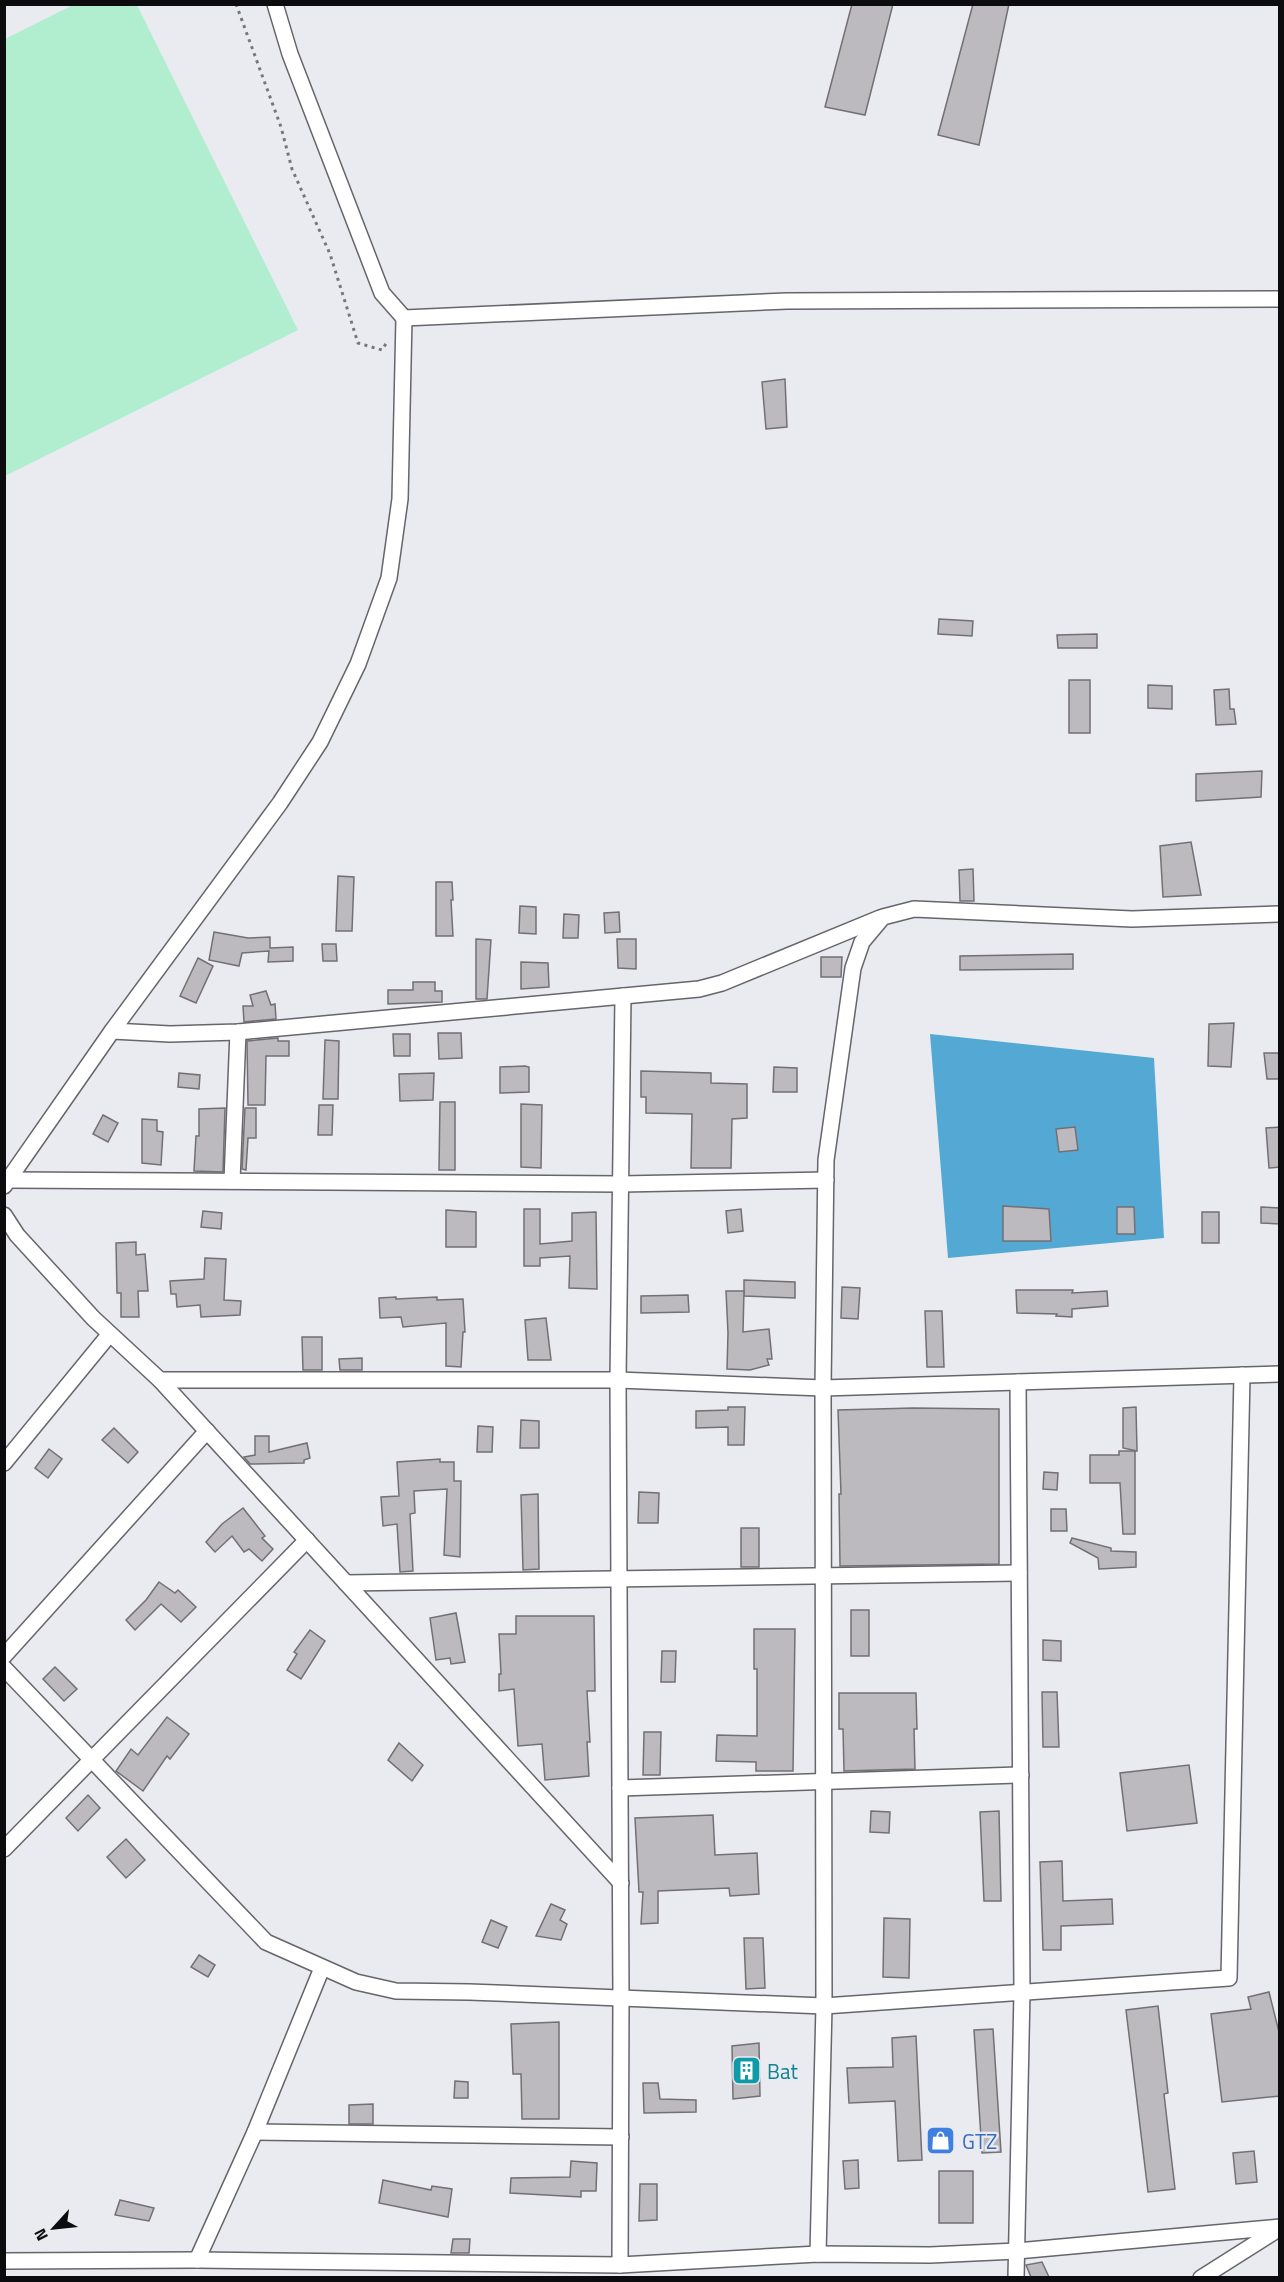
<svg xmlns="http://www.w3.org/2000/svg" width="1284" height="2282" viewBox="0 0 1284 2282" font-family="'Titillium Web',sans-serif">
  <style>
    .green { fill: #b1eed0 }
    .water { fill: #53a9d4 }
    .building { fill: #bcb9bf; stroke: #737075; stroke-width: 1.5 }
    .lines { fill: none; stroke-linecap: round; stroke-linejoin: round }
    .street-casing { stroke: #65656b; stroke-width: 18 }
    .path { stroke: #77777b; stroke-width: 3; stroke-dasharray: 3 4.5; stroke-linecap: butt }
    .street { stroke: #fff; stroke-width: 15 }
    .labels { text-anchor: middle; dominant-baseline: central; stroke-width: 4.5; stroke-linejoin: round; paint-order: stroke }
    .culture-label { font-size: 21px; fill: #0d838f; stroke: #eaebf1; text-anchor: start }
    .shop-label { font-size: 21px; fill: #366cbe; stroke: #eaebf1; text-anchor: start }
  </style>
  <rect width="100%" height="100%" fill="#eaebf1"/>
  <!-- green -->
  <polygon class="green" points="75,4 137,5 298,330 5,476 5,39"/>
  <!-- water -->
  <polygon class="water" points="930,1034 1154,1058 1164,1238 948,1258"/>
  <!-- building -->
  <g class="building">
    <polygon points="852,4 893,4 865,115 825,107"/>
    <polygon points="973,4 1009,4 979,145 938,135"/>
    <polygon points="785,379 787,427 766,429 762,382"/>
    <polygon points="939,619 973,621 972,636 938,634"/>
    <polygon points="1097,634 1097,648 1058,648 1057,635"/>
    <rect x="1069" y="680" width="21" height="53"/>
    <polygon points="1148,685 1172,686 1172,709 1148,708"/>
    <polygon points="1229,689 1230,709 1234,709 1236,724 1216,725 1214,690"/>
    <polygon points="1262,771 1261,797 1196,801 1196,774"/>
    <polygon points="1191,842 1201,895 1163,897 1160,846"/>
    <polygon points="973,869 974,901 960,901 959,870"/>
    <polygon points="338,876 354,877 352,931 336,931"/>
    <polygon points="436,882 452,882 453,900 451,900 453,936 436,936"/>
    <polygon points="520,906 536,907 536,934 519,933"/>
    <polygon points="619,912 620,932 605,933 604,913"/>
    <polygon points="564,914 579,915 578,938 563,938"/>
    <polygon points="214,932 248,938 270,937 270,948 293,947 293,961 268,962 269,951 242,953 239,966 209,960"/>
    <polygon points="476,939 491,940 487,999 476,999"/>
    <polygon points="617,939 636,939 636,969 618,968"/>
    <polygon points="322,944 336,944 337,961 323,961"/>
    <polygon points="1073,954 1073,969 960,970 960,956"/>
    <polygon points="821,957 842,957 841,977 821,977"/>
    <polygon points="198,958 213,966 196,1003 180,996"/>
    <polygon points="521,962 548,963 549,987 521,989"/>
    <polygon points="413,982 435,982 435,991 442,991 442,1002 388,1004 388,990 413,990"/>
    <polygon points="266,991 271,1005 275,1004 276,1019 244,1022 243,1006 253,1006 250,995"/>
    <polygon points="1234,1023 1231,1067 1208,1066 1209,1024"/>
    <polygon points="438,1033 461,1033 462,1058 439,1059"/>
    <polygon points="393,1034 410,1034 410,1056 394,1056"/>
    <polygon points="278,1038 278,1041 289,1041 289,1056 266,1056 265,1105 248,1105 247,1041"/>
    <polygon points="325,1040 339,1041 338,1099 323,1099"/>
    <polygon points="1264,1053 1280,1053 1280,1079 1267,1079"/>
    <polygon points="525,1066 529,1067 529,1092 500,1093 500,1067"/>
    <polygon points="774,1067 797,1068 797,1092 773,1092"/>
    <polygon points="641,1071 711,1073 711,1083 747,1084 747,1118 732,1119 731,1168 691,1168 692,1114 646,1113 646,1097 641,1097"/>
    <polygon points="179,1073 200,1075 199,1089 178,1087"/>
    <polygon points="434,1073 433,1100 400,1101 399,1074"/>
    <polygon points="440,1102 455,1102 455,1170 439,1170"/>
    <polygon points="521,1104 542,1105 541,1168 521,1167"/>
    <polygon points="319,1105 333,1105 332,1135 318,1135"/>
    <polygon points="225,1108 223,1172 194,1171 196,1136 199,1136 199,1109"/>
    <polygon points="245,1108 256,1108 256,1138 248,1138 246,1170 242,1169"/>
    <polygon points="103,1115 118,1123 108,1142 93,1134"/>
    <polygon points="142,1119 157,1120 157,1131 163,1132 161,1165 142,1163"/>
    <polygon points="1075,1127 1078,1150 1059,1152 1056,1129"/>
    <polygon points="1280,1127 1280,1167 1269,1168 1266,1128"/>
    <polygon points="1003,1206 1049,1209 1051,1241 1003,1241"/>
    <polygon points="1117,1207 1134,1207 1135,1234 1117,1234"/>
    <polygon points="1261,1207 1280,1208 1280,1224 1261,1223"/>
    <polygon points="524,1209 540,1209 540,1244 572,1241 572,1213 596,1212 597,1289 569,1288 570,1256 540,1258 540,1266 524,1266"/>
    <polygon points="741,1209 743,1231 728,1233 726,1211"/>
    <polygon points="446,1210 476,1212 476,1247 446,1247"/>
    <polygon points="203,1211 222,1213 221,1229 201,1227"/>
    <rect x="1202" y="1212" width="17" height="31"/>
    <polygon points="136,1242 136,1255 145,1254 148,1291 138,1291 139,1317 121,1317 121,1293 117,1293 116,1243"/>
    <polygon points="205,1258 226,1259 224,1300 241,1301 240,1315 201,1317 200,1305 177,1307 176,1294 171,1294 170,1281 204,1279"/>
    <polygon points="744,1280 795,1282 795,1298 744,1296"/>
    <polygon points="842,1287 860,1288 858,1319 841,1318"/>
    <polygon points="1016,1290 1073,1290 1072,1293 1107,1291 1108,1306 1072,1309 1072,1317 1056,1316 1057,1314 1017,1313"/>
    <polygon points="726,1291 744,1291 743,1332 769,1329 772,1359 767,1359 769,1365 750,1370 727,1369 728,1333"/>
    <polygon points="688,1295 689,1312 641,1313 641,1296"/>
    <polygon points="396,1297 396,1299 437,1297 437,1300 463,1299 465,1332 463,1332 461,1367 446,1366 446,1323 403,1327 401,1317 380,1318 379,1298"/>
    <polygon points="925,1311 942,1311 944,1367 927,1367"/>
    <polygon points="546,1318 551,1360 528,1360 525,1320"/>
    <polygon points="302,1337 322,1337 322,1370 303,1370"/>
    <polygon points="362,1358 362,1370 340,1370 339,1359"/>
    <polygon points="728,1407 745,1407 744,1445 728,1445 728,1427 696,1428 696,1411 728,1410"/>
    <polygon points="1136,1407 1137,1451 1123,1448 1123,1408"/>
    <polygon points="913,1408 999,1409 999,1564 840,1566 839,1494 841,1494 838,1410"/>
    <polygon points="521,1420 539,1421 539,1448 520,1448"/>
    <polygon points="478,1426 493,1427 492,1452 477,1452"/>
    <polygon points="114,1428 138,1452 128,1463 102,1440"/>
    <polygon points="255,1436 269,1436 269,1452 307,1443 310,1458 304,1460 304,1463 250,1464 244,1457 255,1455"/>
    <polygon points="49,1449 62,1459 48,1478 35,1468"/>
    <polygon points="1119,1451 1135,1451 1135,1534 1123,1534 1120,1483 1090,1483 1090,1455 1119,1455"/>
    <polygon points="440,1459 440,1462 454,1462 454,1481 461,1481 460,1557 444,1555 447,1489 414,1491 415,1513 410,1514 413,1571 400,1572 397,1524 383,1526 381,1497 399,1496 397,1462"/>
    <polygon points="1044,1472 1058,1473 1057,1490 1043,1489"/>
    <polygon points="639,1492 659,1493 658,1523 638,1523"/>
    <polygon points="538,1494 539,1569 523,1570 521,1495"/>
    <polygon points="243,1508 265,1536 262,1538 273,1549 262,1561 249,1549 244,1552 232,1536 215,1552 206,1542 222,1524"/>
    <polygon points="1051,1509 1066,1509 1067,1531 1051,1531"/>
    <rect x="741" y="1528" width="18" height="39"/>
    <polygon points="1072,1538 1111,1548 1111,1551 1136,1552 1136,1567 1099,1569 1098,1558 1070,1543"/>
    <polygon points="159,1582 175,1593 178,1590 196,1607 181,1622 161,1604 135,1630 126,1620 146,1600"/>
    <rect x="851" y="1610" width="18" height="46"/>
    <polygon points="456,1613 465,1662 451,1664 450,1658 436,1660 430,1618"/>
    <polygon points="516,1616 594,1616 595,1691 587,1691 590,1742 587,1742 589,1776 545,1780 542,1744 518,1746 514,1689 499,1691 499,1674 501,1674 499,1634 516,1634"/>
    <polygon points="754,1629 795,1629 793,1771 756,1771 756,1762 716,1761 717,1735 757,1736 757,1669 754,1669"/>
    <polygon points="310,1630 325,1641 301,1679 287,1670 297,1654 294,1652"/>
    <polygon points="1043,1640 1061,1641 1061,1661 1043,1660"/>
    <polygon points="662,1651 676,1651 675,1682 661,1682"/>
    <polygon points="55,1667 77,1689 64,1701 43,1679"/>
    <polygon points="1042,1692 1057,1692 1059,1747 1043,1747"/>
    <polygon points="839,1693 916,1693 917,1729 914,1729 915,1769 844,1771 843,1729 839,1729"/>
    <polygon points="167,1717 189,1734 170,1759 167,1756 143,1791 116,1771 131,1749 138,1755"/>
    <polygon points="644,1732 661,1732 660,1775 643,1775"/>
    <polygon points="399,1743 423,1765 412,1781 388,1760"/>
    <polygon points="1189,1765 1197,1823 1127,1831 1120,1773"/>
    <polygon points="88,1795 100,1808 78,1831 66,1818"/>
    <polygon points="871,1811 890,1812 889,1833 870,1832"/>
    <polygon points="999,1811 1001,1901 984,1901 980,1812"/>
    <polygon points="713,1815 715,1855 757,1853 759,1894 730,1896 729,1888 658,1891 658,1923 641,1924 643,1892 639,1892 635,1818"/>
    <polygon points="126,1839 145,1860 126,1878 107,1857"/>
    <polygon points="1062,1861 1063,1901 1112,1899 1113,1924 1061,1926 1061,1950 1043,1950 1040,1862"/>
    <polygon points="551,1904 565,1910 560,1920 567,1924 561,1940 536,1936"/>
    <polygon points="884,1918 910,1919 909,1978 883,1977"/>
    <polygon points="491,1920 507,1927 498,1948 482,1942"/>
    <polygon points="744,1938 763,1938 765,1988 746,1989"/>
    <polygon points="199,1955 215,1965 208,1977 191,1967"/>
    <polygon points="1269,1992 1280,2036 1280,2096 1222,2102 1211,2014 1251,2009 1248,1997"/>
    <polygon points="1158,2006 1168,2093 1164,2094 1175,2189 1148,2192 1126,2010"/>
    <polygon points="559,2022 559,2119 522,2119 521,2074 513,2074 511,2024"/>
    <polygon points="993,2029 1001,2152 982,2153 974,2030"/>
    <polygon points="916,2036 922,2160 898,2161 895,2101 849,2103 847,2068 893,2067 892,2038"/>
    <polygon points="759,2043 760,2096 733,2099 732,2046"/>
    <polygon points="455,2081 468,2082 468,2098 454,2098"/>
    <polygon points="643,2083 658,2083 660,2099 696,2100 696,2112 644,2113"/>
    <polygon points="373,2104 373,2124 349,2124 349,2105"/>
    <polygon points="1254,2151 1257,2182 1236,2184 1233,2153"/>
    <polygon points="858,2160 859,2188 845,2189 843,2161"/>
    <polygon points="571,2161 597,2163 596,2191 581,2191 581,2197 510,2193 511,2178 570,2177"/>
    <rect x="939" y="2171" width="34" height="52"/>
    <polygon points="383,2180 431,2190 432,2186 452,2189 448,2217 379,2203"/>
    <polygon points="640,2184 657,2184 657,2220 639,2221"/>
    <polygon points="120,2200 154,2208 149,2221 115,2215"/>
    <polygon points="453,2239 470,2239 469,2253 451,2253"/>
    <polygon points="1042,2262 1049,2277 1031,2277 1026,2265"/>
  </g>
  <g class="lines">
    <defs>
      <g id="street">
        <polyline points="275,4 290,54 382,293 404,318 787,301 1280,299"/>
        <polyline points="112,1031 170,1034 238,1032 699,989 722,983 880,918"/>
        <polyline points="9,1180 621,1184 826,1180"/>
        <polyline points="232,1181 238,1032"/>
        <polyline points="4,1186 112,1031 280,803 320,742 358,664 389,578 400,499 404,318"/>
        <polyline points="4,1215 17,1235 93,1318 160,1380 621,1883"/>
        <polyline points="160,1380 618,1380 823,1388 1280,1374"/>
        <polyline points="4,1463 109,1335"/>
        <polyline points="346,1583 1019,1573"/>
        <polyline points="4,1656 207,1431"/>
        <polyline points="4,1668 266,1942 356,1982 396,1991 469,1992 824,2006 1229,1978 1242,1375"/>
        <polyline points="620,1788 1021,1775"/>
        <polyline points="4,1849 307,1540"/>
        <polyline points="255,2132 621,2137"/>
        <polyline points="818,2254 824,2006 823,1388 826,1160 853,968 862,942 883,917 914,909 1132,919 1280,914"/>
        <polyline points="197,2260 255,2132 322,1968"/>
        <polyline points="4,2261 197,2260 620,2265 818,2254 930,2255 1017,2251 1280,2227"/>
        <polyline points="620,2265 621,1998 618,1380 623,996"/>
        <polyline points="1016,2278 1022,1992 1018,1382"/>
        <polyline points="1201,2278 1277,2230"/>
      </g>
    </defs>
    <!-- street casing -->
    <use href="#street" class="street-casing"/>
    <!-- path -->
    <polyline class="path" points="236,4 281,127 292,169 330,254 358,343 382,350 387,342"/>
    <!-- street -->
    <use href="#street" class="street"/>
  </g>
  <!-- icons -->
  <defs>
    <symbol id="building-square" viewBox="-11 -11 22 22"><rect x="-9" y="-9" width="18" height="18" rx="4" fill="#0f9aa8" stroke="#eaebf1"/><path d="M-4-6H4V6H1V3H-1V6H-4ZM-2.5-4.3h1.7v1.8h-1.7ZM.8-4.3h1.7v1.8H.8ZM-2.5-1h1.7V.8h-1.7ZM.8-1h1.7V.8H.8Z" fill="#fff"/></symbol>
    <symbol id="shop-square" viewBox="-11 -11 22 22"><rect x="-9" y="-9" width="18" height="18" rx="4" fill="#3f7fe0" stroke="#eaebf1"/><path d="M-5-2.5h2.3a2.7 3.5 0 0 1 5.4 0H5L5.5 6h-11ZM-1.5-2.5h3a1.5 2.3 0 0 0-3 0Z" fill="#fff"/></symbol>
  </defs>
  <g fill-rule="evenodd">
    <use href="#building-square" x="730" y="2054" width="33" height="33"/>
    <use href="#shop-square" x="924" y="2124" width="33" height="33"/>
  </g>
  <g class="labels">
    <!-- culture labels -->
    <g class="culture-label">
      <text x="767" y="2071">Bat</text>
    </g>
    <!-- shop labels -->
    <g class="shop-label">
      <text x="962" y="2141">GTZ</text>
    </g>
  </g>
  <!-- border -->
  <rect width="1284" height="2282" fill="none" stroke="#0c0c0e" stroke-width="12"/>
  <!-- north arrow -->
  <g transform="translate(54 2228) rotate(243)" stroke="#eaebf1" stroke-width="4.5" paint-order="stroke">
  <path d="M0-4.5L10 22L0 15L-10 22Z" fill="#0c0c0e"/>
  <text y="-9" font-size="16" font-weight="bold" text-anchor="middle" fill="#0c0c0e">N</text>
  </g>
</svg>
